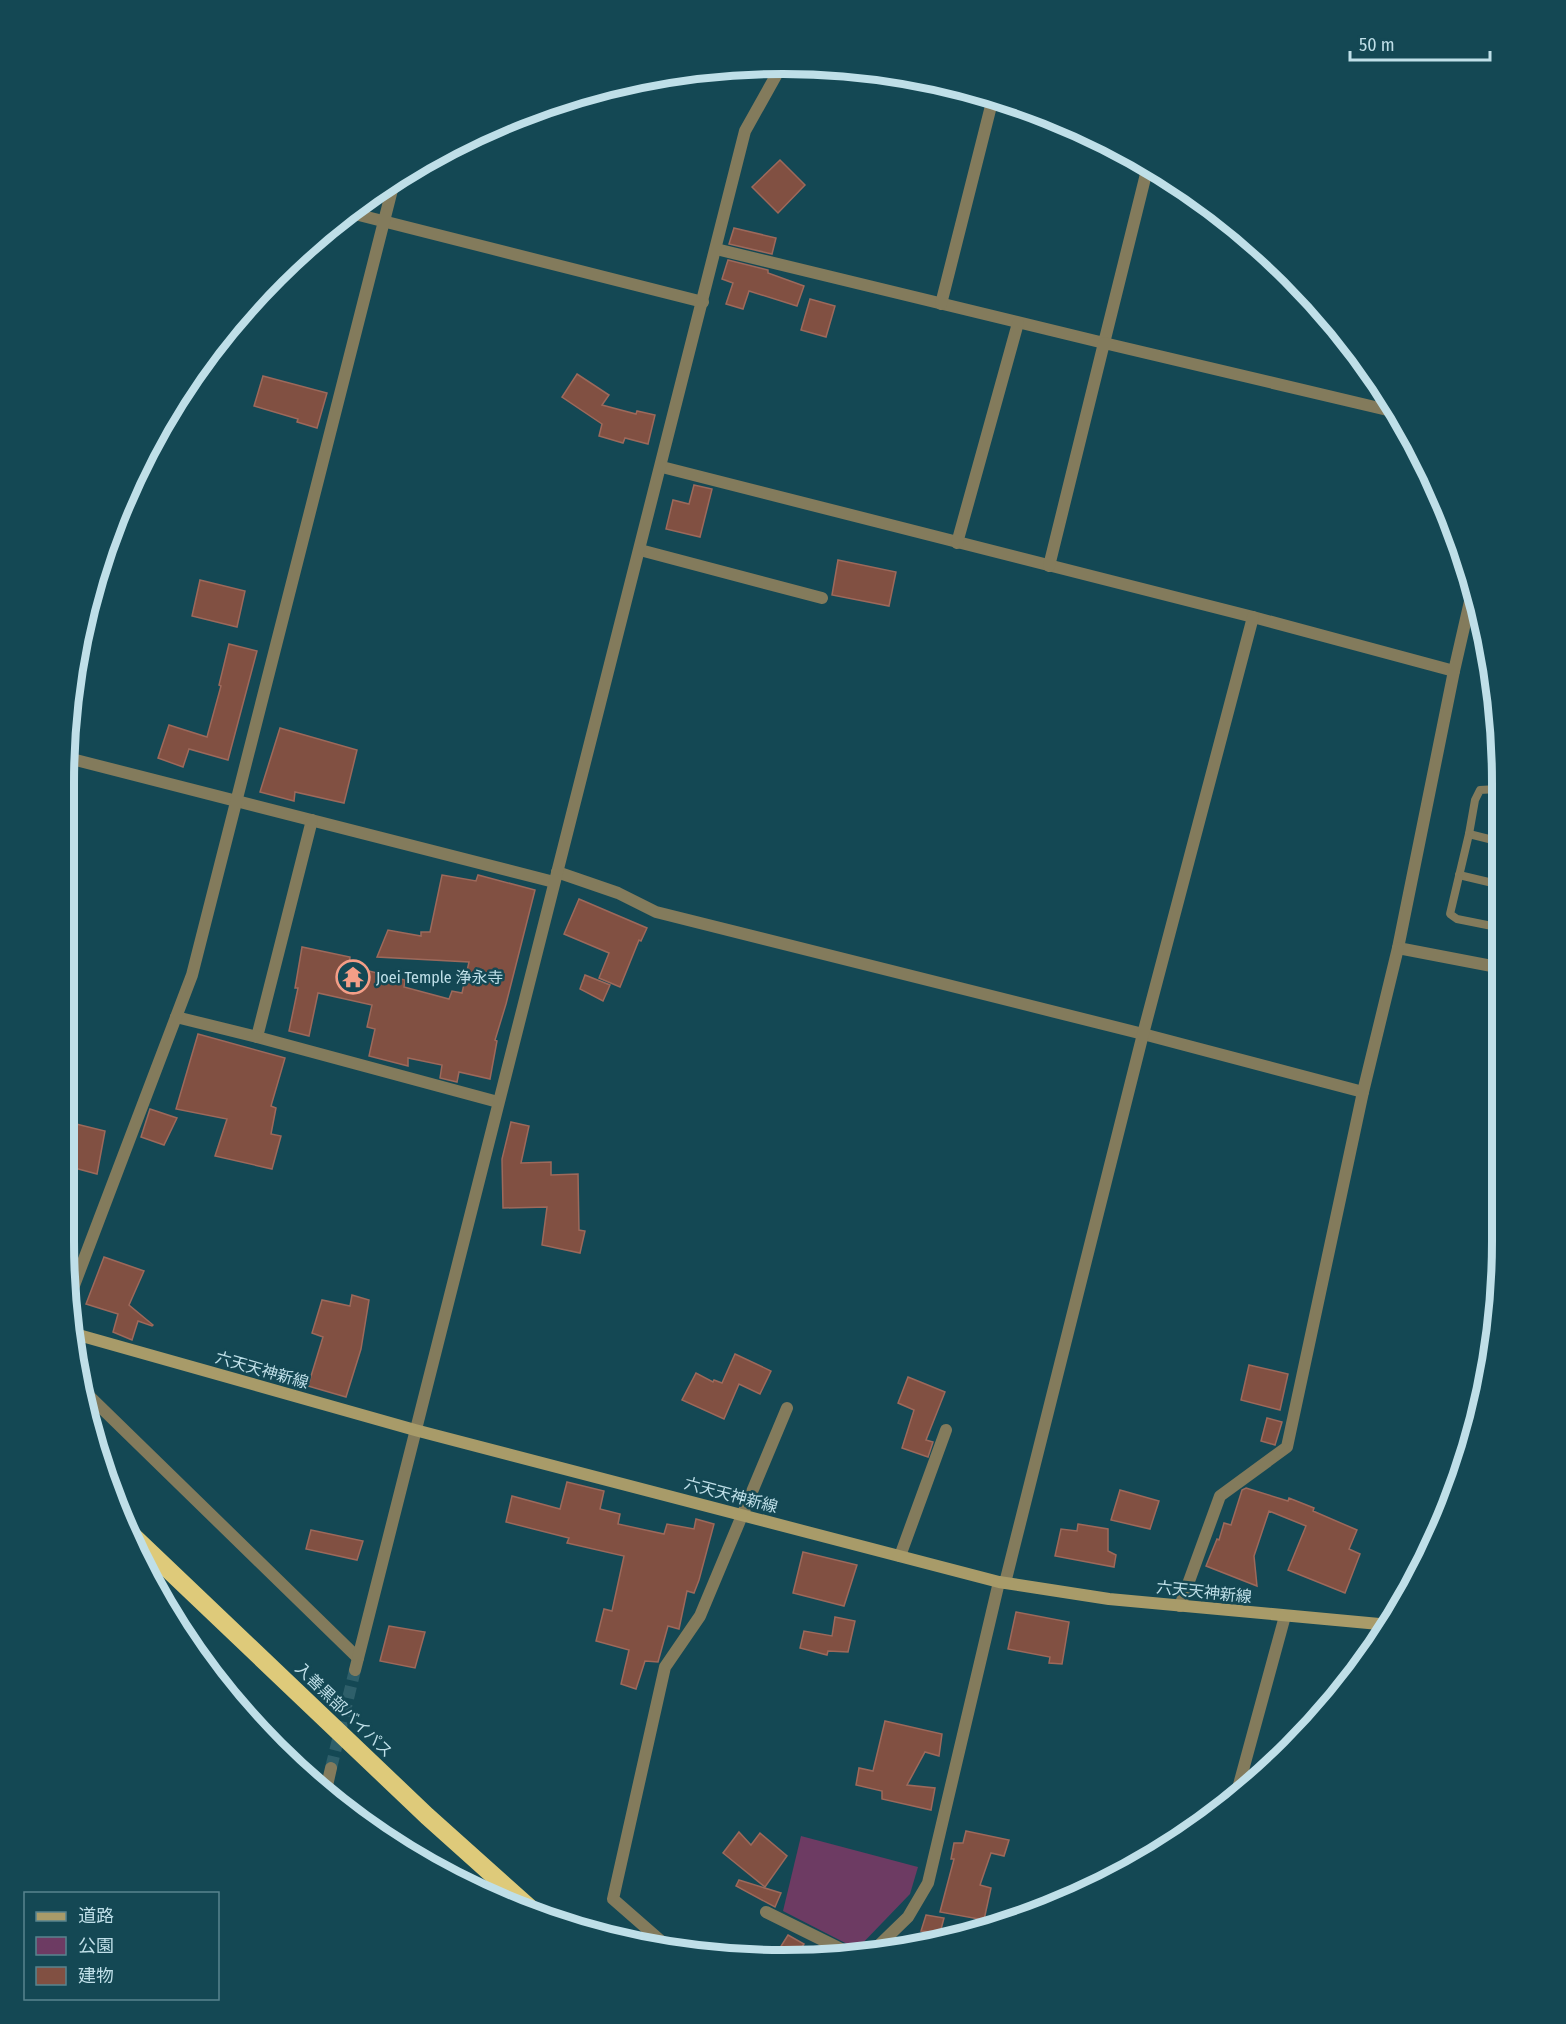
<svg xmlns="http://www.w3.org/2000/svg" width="1566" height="2024" viewBox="0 0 1566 2024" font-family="'Fira Sans Condensed','Noto Sans JP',sans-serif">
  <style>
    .green { fill: #6d3b63 }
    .building { fill: #815042; stroke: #9d695b; stroke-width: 1.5 }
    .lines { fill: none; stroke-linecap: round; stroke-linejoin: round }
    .street-tunnel { stroke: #2e5f6a; stroke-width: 12; stroke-dasharray: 12 6; stroke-linecap: butt }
    .lane { stroke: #837b5c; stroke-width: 8 }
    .street { stroke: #837b5c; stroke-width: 12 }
    .secondary { stroke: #a89b69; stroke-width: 12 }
    .highway { stroke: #deca7a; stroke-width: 18 }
    .labels { text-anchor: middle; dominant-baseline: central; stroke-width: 5; stroke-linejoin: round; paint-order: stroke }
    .poi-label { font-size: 16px; fill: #bfdfe8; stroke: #144854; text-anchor: start }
    .street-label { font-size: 16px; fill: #bfdfe8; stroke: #144854 }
    .rim { fill: none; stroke: #bfdfe8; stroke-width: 8 }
  </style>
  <rect width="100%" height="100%" fill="#144854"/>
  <!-- green -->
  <polygon class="green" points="801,1836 918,1867 910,1894 857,1949 783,1911"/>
  <!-- building -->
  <g class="building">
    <polygon points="780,160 805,185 778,213 752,187"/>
    <polygon points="734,228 776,238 772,254 729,244"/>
    <polygon points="728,260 768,270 768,273 804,286 797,306 749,291 743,309 726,304 733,283 722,279"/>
    <polygon points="810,299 835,306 826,337 801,330"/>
    <polygon points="577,374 609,395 602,405 636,414 637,411 655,415 648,444 625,438 623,443 599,436 602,424 562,397"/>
    <polygon points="263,376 327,393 317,428 297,422 298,419 254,406"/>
    <polygon points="694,485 712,489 700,537 666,529 673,500 689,504"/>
    <polygon points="838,560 896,572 889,606 832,595"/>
    <polygon points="200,580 245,591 237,627 192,616"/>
    <polygon points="229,644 257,651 228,760 189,749 183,767 158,758 169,725 207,737 221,686 219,685"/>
    <polygon points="280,728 357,750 344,803 295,792 294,801 260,792"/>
    <polygon points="442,875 476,881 478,875 535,890 506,1004 495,1040 497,1041 490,1079 459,1072 457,1082 440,1078 442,1065 408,1058 408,1066 369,1056 375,1029 367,1027 372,1005 318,993 309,1036 289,1031 298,988 295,988 302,947 350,957 349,966 405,980 404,987 449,999 452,991 462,993 469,962 377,957 388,930 421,936 421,932 430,932"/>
    <polygon points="579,899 647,928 641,941 639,940 620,987 599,978 609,953 564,934"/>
    <polygon points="585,975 610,985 603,1001 580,989"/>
    <polygon points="198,1034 285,1058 271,1106 276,1108 271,1134 281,1136 272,1169 215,1156 227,1119 176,1109"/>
    <polygon points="150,1109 177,1118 164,1145 141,1137"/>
    <polygon points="511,1122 529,1126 521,1163 551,1162 551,1175 578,1174 579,1230 585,1231 580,1253 542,1245 547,1207 503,1208 502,1159"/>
    <polygon points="72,1123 105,1131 97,1174 63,1165 63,1148"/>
    <polygon points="104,1257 144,1271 129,1305 153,1325 152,1326 138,1321 132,1340 113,1332 118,1314 86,1304"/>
    <polygon points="352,1295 369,1300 361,1349 346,1397 308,1386 323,1337 312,1333 322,1300 350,1306"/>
    <polygon points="735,1354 771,1371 760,1394 739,1384 724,1419 682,1400 696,1373 713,1382 714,1380 722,1383"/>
    <polygon points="1249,1365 1288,1374 1280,1410 1241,1400"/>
    <polygon points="908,1377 945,1392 926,1440 933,1442 928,1457 902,1448 914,1410 898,1403"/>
    <polygon points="1267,1418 1282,1422 1275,1445 1261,1441"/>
    <polygon points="567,1482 604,1491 600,1509 620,1514 618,1524 664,1534 667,1524 694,1529 696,1519 714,1524 699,1580 694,1593 687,1591 679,1629 668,1626 658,1662 645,1661 636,1689 621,1684 629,1650 596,1641 604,1609 612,1611 624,1556 567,1543 569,1538 506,1522 512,1496 560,1509"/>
    <polygon points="1246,1488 1288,1501 1289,1498 1314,1508 1313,1511 1357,1530 1349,1549 1360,1554 1345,1593 1288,1570 1306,1526 1269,1511 1254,1556 1257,1586 1206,1566 1217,1539 1219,1540 1224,1523 1231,1525 1242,1490"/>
    <polygon points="1120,1490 1159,1501 1150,1529 1111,1520"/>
    <polygon points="1078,1524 1108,1529 1108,1551 1116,1555 1114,1567 1055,1556 1061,1529 1077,1531"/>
    <polygon points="311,1530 363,1541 357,1560 306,1549"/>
    <polygon points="803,1552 857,1565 844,1606 793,1593"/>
    <polygon points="1016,1612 1069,1622 1062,1664 1049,1663 1050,1657 1008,1649"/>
    <polygon points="835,1617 855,1621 848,1652 828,1651 827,1655 800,1648 804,1631 832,1636"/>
    <polygon points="389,1626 425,1632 415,1668 380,1661"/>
    <polygon points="885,1721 942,1734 939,1756 925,1752 907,1785 935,1788 931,1810 882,1799 882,1791 856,1785 859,1768 873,1771"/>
    <polygon points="966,1831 1009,1840 1004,1856 991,1853 980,1885 991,1888 984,1920 940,1912 954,1859 951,1859 954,1843 963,1843"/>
    <polygon points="739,1832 751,1845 760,1833 787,1856 765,1887 723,1853"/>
    <polygon points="739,1880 781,1893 775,1907 736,1886"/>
    <polygon points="926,1915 944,1918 940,1933 921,1931"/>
    <polygon points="788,1935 804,1944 802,1947 832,1959 773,1959"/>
  </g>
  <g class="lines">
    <!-- street-tunnel -->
    <polyline class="street-tunnel" points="331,1768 355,1670"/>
    <!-- lane -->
    <g class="lane">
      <polyline points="1497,736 1492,735 1497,713"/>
      <polyline points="1469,834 1497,841"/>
      <polyline points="1459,875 1497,884"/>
      <polyline points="1497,927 1457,919 1450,914 1469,834 1475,800 1480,790 1497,789"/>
    </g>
    <!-- street -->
    <g class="street">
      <polyline points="347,212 703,302"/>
      <polyline points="716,249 1104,343 1148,166"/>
      <polyline points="941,304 993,98"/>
      <polyline points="662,467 1253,617 1454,671"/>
      <polyline points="957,543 1018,323"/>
      <polyline points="640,550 822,598"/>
      <polyline points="1049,566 1104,343 1396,412"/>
      <polyline points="1473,588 1454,671 1398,948 1497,967"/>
      <polyline points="64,757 554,882"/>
      <polyline points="312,820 257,1037 498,1102"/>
      <polyline points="557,872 618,893 656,912 1143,1034 1363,1092"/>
      <polyline points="176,1017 257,1037"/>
      <polyline points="70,1296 192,975 395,178"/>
      <polyline points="82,1389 358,1658"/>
      <polyline points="900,1556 946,1430"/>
      <polyline points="1005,1583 1143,1034 1253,617"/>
      <polyline points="1180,1606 1220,1496 1287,1447 1363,1092 1398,948"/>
      <polyline points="355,1670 745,131 783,63"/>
      <polyline points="326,1790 331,1768"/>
      <polyline points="1231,1800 1237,1792 1285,1616"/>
      <polyline points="766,1912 853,1955"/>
      <polyline points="669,1948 613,1899 665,1667 700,1616 787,1408"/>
      <polyline points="873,1951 908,1917 928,1883 999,1582"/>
    </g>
    <!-- secondary -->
    <polyline class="secondary" points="75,1334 415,1430 999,1582 1109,1599 1390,1625"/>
    <!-- highway -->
    <polyline class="highway" points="133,1536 427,1816 532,1910"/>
  </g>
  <!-- icons -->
  <defs>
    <symbol id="temple-ring" viewBox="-11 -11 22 22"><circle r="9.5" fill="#144854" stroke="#f49e87" stroke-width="1.5"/><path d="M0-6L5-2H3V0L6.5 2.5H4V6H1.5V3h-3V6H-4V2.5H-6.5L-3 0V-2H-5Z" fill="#f49e87"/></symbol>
  </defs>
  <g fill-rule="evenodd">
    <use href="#temple-ring" x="334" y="958" width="38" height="38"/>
  </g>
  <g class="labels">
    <!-- poi labels -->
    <g class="poi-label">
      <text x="376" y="977">Joei Temple 浄永寺</text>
    </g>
    <!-- street labels -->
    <g class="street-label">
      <text transform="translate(262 1370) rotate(16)">六天天神新線</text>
      <text transform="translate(731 1495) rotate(15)">六天天神新線</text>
      <text transform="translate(1204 1592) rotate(6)">六天天神新線</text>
      <text transform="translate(344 1710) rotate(44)">入善黒部バイパス</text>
    </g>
  </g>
  <!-- crop -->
  <path d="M0 0H1566V2024H0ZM783 74H783A709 709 0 0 1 1492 783V1241A709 709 0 0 1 783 1950H783A709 709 0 0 1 74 1241V783A709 709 0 0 1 783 74Z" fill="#144854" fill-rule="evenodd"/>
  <path class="rim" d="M783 74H783A709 709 0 0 1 1492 783V1241A709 709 0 0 1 783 1950H783A709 709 0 0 1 74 1241V783A709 709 0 0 1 783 74Z"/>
  <!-- legend -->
  <rect x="24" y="1892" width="195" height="108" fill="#144854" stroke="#58848f" stroke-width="1.5"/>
  <rect x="36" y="1912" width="30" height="9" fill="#a89b69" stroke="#58848f" stroke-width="1.5"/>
  <text x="78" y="1922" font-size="18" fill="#bfdfe8">道路</text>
  <rect x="36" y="1937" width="30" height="18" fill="#6d3b63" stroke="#58848f" stroke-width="1.5"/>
  <text x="78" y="1952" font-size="18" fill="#bfdfe8">公園</text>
  <rect x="36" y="1967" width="30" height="18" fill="#815042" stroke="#58848f" stroke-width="1.5"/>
  <text x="78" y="1982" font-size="18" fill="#bfdfe8">建物</text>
  <!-- scale -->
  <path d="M1350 51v9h140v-9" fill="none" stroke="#bfdfe8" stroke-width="3"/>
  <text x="1359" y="51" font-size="18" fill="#bfdfe8" stroke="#144854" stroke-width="4.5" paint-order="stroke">50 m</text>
</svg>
